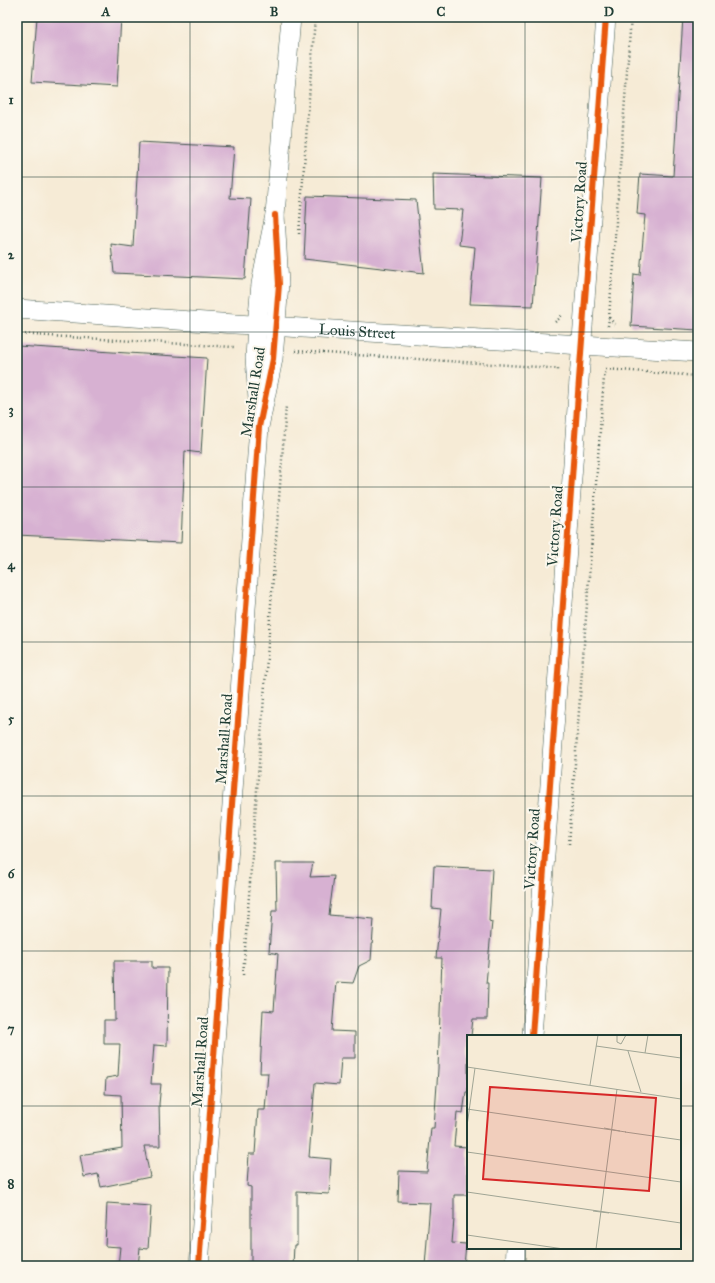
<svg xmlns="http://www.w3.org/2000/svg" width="715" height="1283" viewBox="0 0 715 1283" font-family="'IM FELL Great Primer',serif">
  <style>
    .building { fill: #d7b1d2 }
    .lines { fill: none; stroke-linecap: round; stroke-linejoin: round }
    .street-casing { stroke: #3f574c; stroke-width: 20 }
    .path { stroke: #3f574c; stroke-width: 2.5; stroke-dasharray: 1 3; stroke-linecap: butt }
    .street { stroke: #fff; stroke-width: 19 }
    .cycleway-casing { stroke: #fbf7ec; stroke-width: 8 }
    .cycleway { stroke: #e8590c; stroke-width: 6 }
    .grid { fill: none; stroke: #1f3d34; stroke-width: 1; stroke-opacity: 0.55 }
    .labels { text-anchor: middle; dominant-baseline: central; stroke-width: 4; stroke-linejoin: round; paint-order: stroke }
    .street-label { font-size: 15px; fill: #1f3d34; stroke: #fbf7ec }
    .inset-road { fill: none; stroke: #a0a595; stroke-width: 1 }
    .view { fill: #d62828; fill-opacity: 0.15; stroke: #d62828; stroke-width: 2 }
    .inset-edge { fill: none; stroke: #1f3d34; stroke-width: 2 }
    .neatline { fill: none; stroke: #1f3d34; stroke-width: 1.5 }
    .grid-label { font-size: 13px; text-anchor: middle; font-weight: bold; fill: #1f3d34 }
  </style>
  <rect width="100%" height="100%" fill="#fbf7ec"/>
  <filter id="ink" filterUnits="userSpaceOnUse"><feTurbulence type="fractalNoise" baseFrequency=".025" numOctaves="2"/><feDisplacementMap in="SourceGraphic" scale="8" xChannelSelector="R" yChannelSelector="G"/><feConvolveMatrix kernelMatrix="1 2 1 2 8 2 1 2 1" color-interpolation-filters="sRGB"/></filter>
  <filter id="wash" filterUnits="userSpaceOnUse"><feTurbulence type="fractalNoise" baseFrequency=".012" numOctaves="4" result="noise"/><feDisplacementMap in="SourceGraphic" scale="16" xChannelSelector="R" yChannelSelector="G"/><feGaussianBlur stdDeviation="0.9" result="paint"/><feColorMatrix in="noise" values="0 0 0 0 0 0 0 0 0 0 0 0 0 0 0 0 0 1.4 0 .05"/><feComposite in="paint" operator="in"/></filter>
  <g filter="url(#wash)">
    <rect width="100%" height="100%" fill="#f6ebd6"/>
    <g id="blocks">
      <!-- building -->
      <g class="building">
        <polygon points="37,17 121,17 117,87 32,82"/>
        <polygon points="683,17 698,17 698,330 631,326 634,274 640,275 645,215 637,214 640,174 673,176"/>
        <polygon points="139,142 234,147 230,198 251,199 245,279 114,273 111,244 133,247"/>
        <polygon points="433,174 542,178 533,306 470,304 475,247 459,245 463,210 434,209"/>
        <polygon points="307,196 416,200 424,273 304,259"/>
        <polygon points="17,346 207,358 201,453 185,451 181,543 17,535 20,443 17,443"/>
        <polygon points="276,863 313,863 310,877 334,876 329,915 374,919 371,960 359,966 353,983 336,982 332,1031 355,1032 355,1058 341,1058 339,1085 315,1083 309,1157 331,1159 329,1194 297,1192 297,1245 294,1245 293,1266 251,1266 251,1187 247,1186 249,1154 255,1154 258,1110 265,1110 268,1073 260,1073 263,1010 274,1011 278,954 269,952 272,911 277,911"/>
        <polygon points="434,866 492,869 489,921 492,922 486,983 488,983 487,1019 473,1019 471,1036 468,1036 468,1092 466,1092 463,1113 457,1112 454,1146 468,1147 468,1195 454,1195 454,1219 452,1243 466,1244 464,1266 425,1266 430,1203 398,1202 399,1171 427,1172 431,1128 434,1128 438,1069 442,958 436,958 441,909 432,908"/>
        <polygon points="114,961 152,961 152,968 168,968 167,1046 154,1045 151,1084 161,1084 159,1104 160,1146 144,1146 150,1177 101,1187 98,1174 84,1177 80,1155 122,1148 121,1095 105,1094 106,1078 118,1076 120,1044 104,1044 104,1020 115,1020"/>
        <polygon points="107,1203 151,1206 148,1249 140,1248 138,1266 118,1266 120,1247 105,1246"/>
      </g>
    </g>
  </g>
  <g filter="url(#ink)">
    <use href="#blocks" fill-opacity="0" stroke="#3f574c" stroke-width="1"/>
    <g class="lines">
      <defs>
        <g id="street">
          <path id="s1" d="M17 309 235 324 698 352"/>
          <polyline points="258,399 255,358 257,325 261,284 275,215 291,17"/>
          <polyline points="532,1036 579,380 606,17"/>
          <polyline points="199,1266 259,427 273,359 279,284 275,215"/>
          <polyline points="515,1266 516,1248"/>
        </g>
      </defs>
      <!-- street casing -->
      <use href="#street" class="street-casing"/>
      <!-- path -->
      <g class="path">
        <polyline points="299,234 315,17"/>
        <polyline points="609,318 631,17"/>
        <polyline points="555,322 560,318 562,314"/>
        <polyline points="608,326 609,318 617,326"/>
        <polyline points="17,334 234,347"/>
        <polyline points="295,351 539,367 558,369 558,372"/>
        <polyline points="606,369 698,376"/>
        <polyline points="569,844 604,377 606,370"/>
        <polyline points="243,975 286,406"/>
      </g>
      <!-- street -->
      <use href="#street" class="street"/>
      <defs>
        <g id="cycleway">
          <polyline points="532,1036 579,380 606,17"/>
          <polyline points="199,1266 259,427 273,359 279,284 275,215"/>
        </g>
      </defs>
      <!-- cycleway casing -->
      <use href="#cycleway" class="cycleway-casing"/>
      <!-- cycleway -->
      <use href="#cycleway" class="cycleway"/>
    </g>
  </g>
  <!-- grid -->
  <path class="grid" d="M190 17V1266M358 17V1266M525 17V1036M17 177H698M17 332H698M17 487H698M17 642H698M17 796H698M17 951H698M17 1106H468M680 1106H698M525 1248V1266"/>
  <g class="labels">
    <!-- street labels -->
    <g class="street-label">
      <text transform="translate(579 202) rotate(-86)">Victory Road</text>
      <text stroke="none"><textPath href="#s1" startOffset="341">Louis Street</textPath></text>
      <text transform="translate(253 392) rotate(-81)">Marshall Road</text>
      <text transform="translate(555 526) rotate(-86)">Victory Road</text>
      <text transform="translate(224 739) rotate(-86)">Marshall Road</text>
      <text transform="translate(532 849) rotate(-86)">Victory Road</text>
      <text transform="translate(200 1062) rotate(-86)">Marshall Road</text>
    </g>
  </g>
  <!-- overview -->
  <g transform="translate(467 1035)">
    <rect width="214" height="214" fill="#f6ebd6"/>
    <path class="inset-road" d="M150 0V7L154 9 159 0M129 11 214 23M161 16 174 57M178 18 181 0M0 32 214 64M123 50 131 0M0 74 159 97M0 91 8 33M137 93 153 96M158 97 214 105M0 117 214 147M0 157 214 188M126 176 142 178M0 200 97 214M129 214 150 54"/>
    <path class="view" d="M23 52 189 63 182 156 16 144Z"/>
    <rect width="214" height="214" class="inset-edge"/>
  </g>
  <!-- margin -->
  <rect width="715" height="1283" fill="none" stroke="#fbf7ec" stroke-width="44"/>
  <rect x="22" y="22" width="671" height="1239" class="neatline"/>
  <g class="grid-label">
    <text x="106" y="16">A</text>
    <text x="274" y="16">B</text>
    <text x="441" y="16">C</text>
    <text x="609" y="16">D</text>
    <text x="11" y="104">1</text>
    <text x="11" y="259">2</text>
    <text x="11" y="414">3</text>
    <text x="11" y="569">4</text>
    <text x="11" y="723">5</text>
    <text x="11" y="878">6</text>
    <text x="11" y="1033">7</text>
    <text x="11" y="1188">8</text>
  </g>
</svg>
